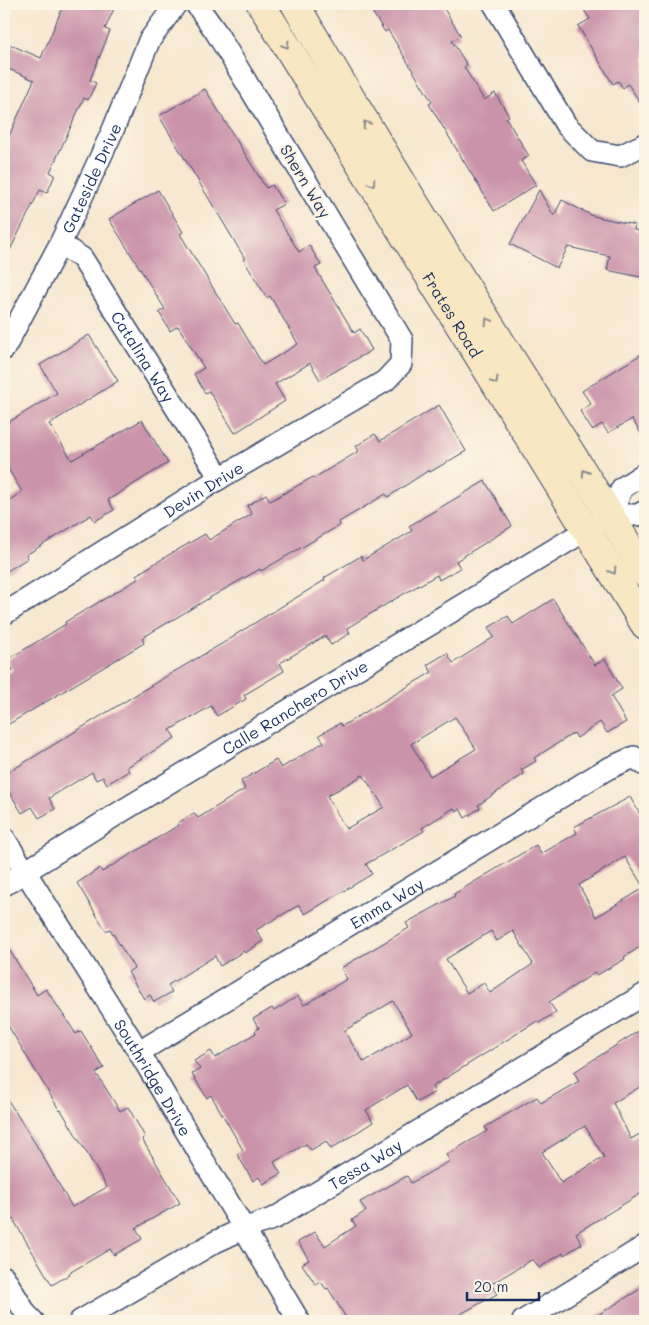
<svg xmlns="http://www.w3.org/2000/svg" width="649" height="1325" viewBox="0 0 649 1325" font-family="Mali,sans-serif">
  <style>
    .building { fill: #ca93aa; fill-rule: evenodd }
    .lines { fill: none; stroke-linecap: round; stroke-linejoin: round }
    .street-casing { stroke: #3c4b6f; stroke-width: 24 }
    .secondary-casing { stroke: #3c4b6f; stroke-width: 30 }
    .street { stroke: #fff; stroke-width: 21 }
    .secondary { stroke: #f9e7c3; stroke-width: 28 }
    .oneway { stroke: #8a8b90 }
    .labels { text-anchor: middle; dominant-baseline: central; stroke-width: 5; stroke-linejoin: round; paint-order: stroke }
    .street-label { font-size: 16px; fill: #1b2f5e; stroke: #fcf5e5 }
  </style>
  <rect width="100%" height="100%" fill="#fcf5e5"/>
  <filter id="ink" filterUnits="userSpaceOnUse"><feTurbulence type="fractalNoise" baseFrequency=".02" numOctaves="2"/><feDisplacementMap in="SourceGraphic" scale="10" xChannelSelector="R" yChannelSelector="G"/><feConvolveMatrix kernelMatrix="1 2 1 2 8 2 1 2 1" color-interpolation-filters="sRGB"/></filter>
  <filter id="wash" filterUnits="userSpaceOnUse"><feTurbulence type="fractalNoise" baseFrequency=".0096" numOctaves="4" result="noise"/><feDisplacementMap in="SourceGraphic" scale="20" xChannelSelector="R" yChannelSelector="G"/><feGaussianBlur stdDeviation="1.12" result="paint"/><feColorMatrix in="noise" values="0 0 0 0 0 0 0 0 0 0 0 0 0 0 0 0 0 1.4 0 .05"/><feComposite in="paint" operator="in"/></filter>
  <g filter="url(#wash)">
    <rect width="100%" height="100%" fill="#f7e7cf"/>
    <g id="blocks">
      <!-- building -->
      <g class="building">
        <polygon points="64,4 116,4 105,29 110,31 90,80 96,83 88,100 84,98 50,172 55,175 47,193 40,190 4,262 4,147 34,80 4,67 4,42 41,58"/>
        <polygon points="367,4 441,4 461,36 452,41 467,65 464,67 484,100 495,93 509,116 506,118 529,156 521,161 536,185 494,211 429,104 432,102 388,30 385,32"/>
        <polygon points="594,4 638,4 645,16 645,110 628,84 623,88 618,81 613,84 578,26 590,19 584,10"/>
        <polygon points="205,89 266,188 272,185 284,204 273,210 299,252 309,245 321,265 315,268 354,333 360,329 372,350 320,380 310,363 275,384 285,401 235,433 209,391 205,393 194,374 204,368 178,326 170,331 159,312 165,309 109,219 158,190 183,232 180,234 235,324 238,323 263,365 298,344 270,296 267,298 243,259 245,259 220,217 159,116"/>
        <polygon points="539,190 554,216 562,200 593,216 635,225 634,230 645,232 645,278 607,270 610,256 568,247 557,268 510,244"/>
        <polygon points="89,335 118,381 49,424 72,460 142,420 168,463 108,500 114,510 95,521 91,515 26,555 28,558 4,573 4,504 22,492 4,462 4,425 57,393 40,365"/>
        <polygon points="645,352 645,440 632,419 608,433 602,424 592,430 580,411 591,404 582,391"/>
        <polygon points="439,405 466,451 430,472 429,470 388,497 386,494 339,522 340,525 261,571 260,569 211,597 142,638 144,643 4,727 4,676 13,670 7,660 66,624 65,622 138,579 136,575 167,556 205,534 209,540 252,514 247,506 266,494 270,501 313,477 314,478 359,451 356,446 375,434 380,441"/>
        <polygon points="485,481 512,526 456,561 460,568 439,580 437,575 395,599 347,628 350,633 331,645 325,636 280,663 284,671 244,695 246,699 217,716 211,706 170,730 175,738 127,767 129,771 107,784 103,777 96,780 92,772 49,798 55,809 39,818 32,807 22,813 4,783 4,775 160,680 235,636 235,635 325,580 324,578 361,556 363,560 412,531 409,526"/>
        <path d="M553 599 595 665 605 659 622 689 611 696 626 722 607 733 600 722 577 738 574 733 534 758 536 761 521 770 524 774 478 805 480 808 465 818 460 809 456 811 454 808 422 828 424 831 366 864 372 874 305 914 299 905 256 930 263 941 245 953 244 951 220 966 215 956 168 985 172 992 154 1002 150 995 144 999 128 972 134 968 110 929 106 931 77 883 100 868 102 872 179 825 178 823 194 813 198 818 245 789 241 781 276 760 281 768 324 742 319 735 340 723 342 726 432 672 427 665 447 653 453 663 494 637 488 628 508 616 513 624ZM455 717 476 749 430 776 411 744ZM363 775 384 807 346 829 327 796Z"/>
        <path d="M630 797 645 823V944L624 957 625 959 597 975 596 972 549 1002 556 1012 539 1023 537 1021 432 1087 435 1092 417 1102 407 1085 366 1110 373 1122 350 1137 331 1149 326 1141 311 1150 306 1144 274 1162 281 1174 263 1184 259 1177 253 1181 237 1154 243 1150 211 1095 207 1098 192 1074 200 1069 194 1061 211 1051 215 1058 256 1033 255 1031 259 1028 253 1019 272 1008 274 1011 298 996 304 1005 347 979 341 968 409 928 406 923 455 896 454 894 536 845 541 854 577 833 574 827ZM625 857 644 888 596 917 579 885ZM491 931 497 941 513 931 533 964 490 993 484 983 467 993 446 959ZM393 1001 412 1033 364 1062 344 1031Z"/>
        <polygon points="4,941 37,995 46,989 76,1034 81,1031 104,1068 96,1073 120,1111 128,1107 145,1137 142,1139 180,1203 136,1228 142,1239 114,1255 110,1249 69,1273 70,1274 52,1285 13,1219 10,1220 4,1209 4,1094 35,1143 72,1207 107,1187 61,1110 60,1111 4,1019"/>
        <path d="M645 1027V1084L613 1103 631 1139 645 1131V1191L576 1233 582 1244 564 1255 563 1253 539 1268 533 1259 491 1284 497 1294 448 1321H348L328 1288 326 1289 321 1282 316 1285 302 1264 309 1260 298 1242 315 1232 325 1246 356 1226 352 1220 366 1211 360 1202 407 1176 411 1183 450 1161 446 1155 487 1131 485 1127 537 1097 541 1103 579 1081 574 1072ZM585 1126 604 1157 561 1183 542 1152Z"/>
        <polygon points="645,1286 645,1321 588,1321"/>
      </g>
    </g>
  </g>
  <g filter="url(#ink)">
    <use href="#blocks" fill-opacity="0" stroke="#3c4b6f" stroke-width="1"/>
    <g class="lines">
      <defs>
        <g id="street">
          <polyline points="494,4 566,125 592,151 620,156 645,144"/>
          <path id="s1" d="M60 244 82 258 220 478"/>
          <path id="s2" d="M4 349 60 244 113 130 149 41 176 4"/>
          <polyline points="611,515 622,488 645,473"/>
          <path id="s3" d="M4 614 220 478 385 381 401 364 402 340 216 32 196 4"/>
          <path id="s4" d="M4 838 139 1052 299 1321"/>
          <path id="s5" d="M4 885 122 811 611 515H638L645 511"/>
          <path id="s6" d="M139 1052 607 769 634 757 645 765"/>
          <polyline points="4,1277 26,1314 33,1321"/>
          <path id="s7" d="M80 1321 215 1242 243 1229 275 1218 645 994"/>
          <polyline points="523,1321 645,1246"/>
        </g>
        <g id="secondary">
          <path id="s8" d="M261 4 645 625"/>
          <path d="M295 4C360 115 427 224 495 333 545 413 597 492 645 573"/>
        </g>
      </defs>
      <!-- street casing -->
      <use href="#street" class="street-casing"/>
      <!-- secondary casing -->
      <use href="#secondary" class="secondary-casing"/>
      <!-- street -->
      <use href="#street" class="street"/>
      <!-- secondary -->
      <use href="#secondary" class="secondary"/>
    </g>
    <!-- one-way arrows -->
    <defs><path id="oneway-chevron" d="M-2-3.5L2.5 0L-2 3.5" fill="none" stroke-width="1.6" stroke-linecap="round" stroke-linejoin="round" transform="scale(1.25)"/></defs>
    <g class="oneway">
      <use href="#oneway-chevron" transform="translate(286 45) rotate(58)"/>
      <use href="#oneway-chevron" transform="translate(366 124) rotate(-122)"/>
      <use href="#oneway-chevron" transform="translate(372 183) rotate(58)"/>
      <use href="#oneway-chevron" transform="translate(488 321) rotate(-122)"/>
      <use href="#oneway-chevron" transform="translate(495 381) rotate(58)"/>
      <use href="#oneway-chevron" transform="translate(585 473) rotate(-122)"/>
      <use href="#oneway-chevron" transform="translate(613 571) rotate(59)"/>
    </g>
  </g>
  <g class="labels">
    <!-- street labels -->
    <g class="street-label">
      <text stroke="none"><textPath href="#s2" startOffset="192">Gateside Drive</textPath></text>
      <text transform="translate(306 181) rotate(59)">Shern Way</text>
      <text stroke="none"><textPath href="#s8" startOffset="365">Frates Road</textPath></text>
      <text stroke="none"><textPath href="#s1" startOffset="142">Catalina Way</textPath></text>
      <text stroke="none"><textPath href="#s3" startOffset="235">Devin Drive</textPath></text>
      <text stroke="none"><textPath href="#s5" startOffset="341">Calle Ranchero Drive</textPath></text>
      <text stroke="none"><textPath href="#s6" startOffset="289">Emma Way</textPath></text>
      <text stroke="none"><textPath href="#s4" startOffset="282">Southridge Drive</textPath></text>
      <text stroke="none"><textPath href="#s7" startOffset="326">Tessa Way</textPath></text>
    </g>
  </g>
  <!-- margin -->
  <rect width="649" height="1325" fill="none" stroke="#fcf5e5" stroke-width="20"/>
  <!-- scale -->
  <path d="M467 1292v8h72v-8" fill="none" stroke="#1b2f5e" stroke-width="2.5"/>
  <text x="474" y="1292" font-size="15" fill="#1b2f5e" stroke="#fcf5e5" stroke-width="4" paint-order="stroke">20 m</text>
</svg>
